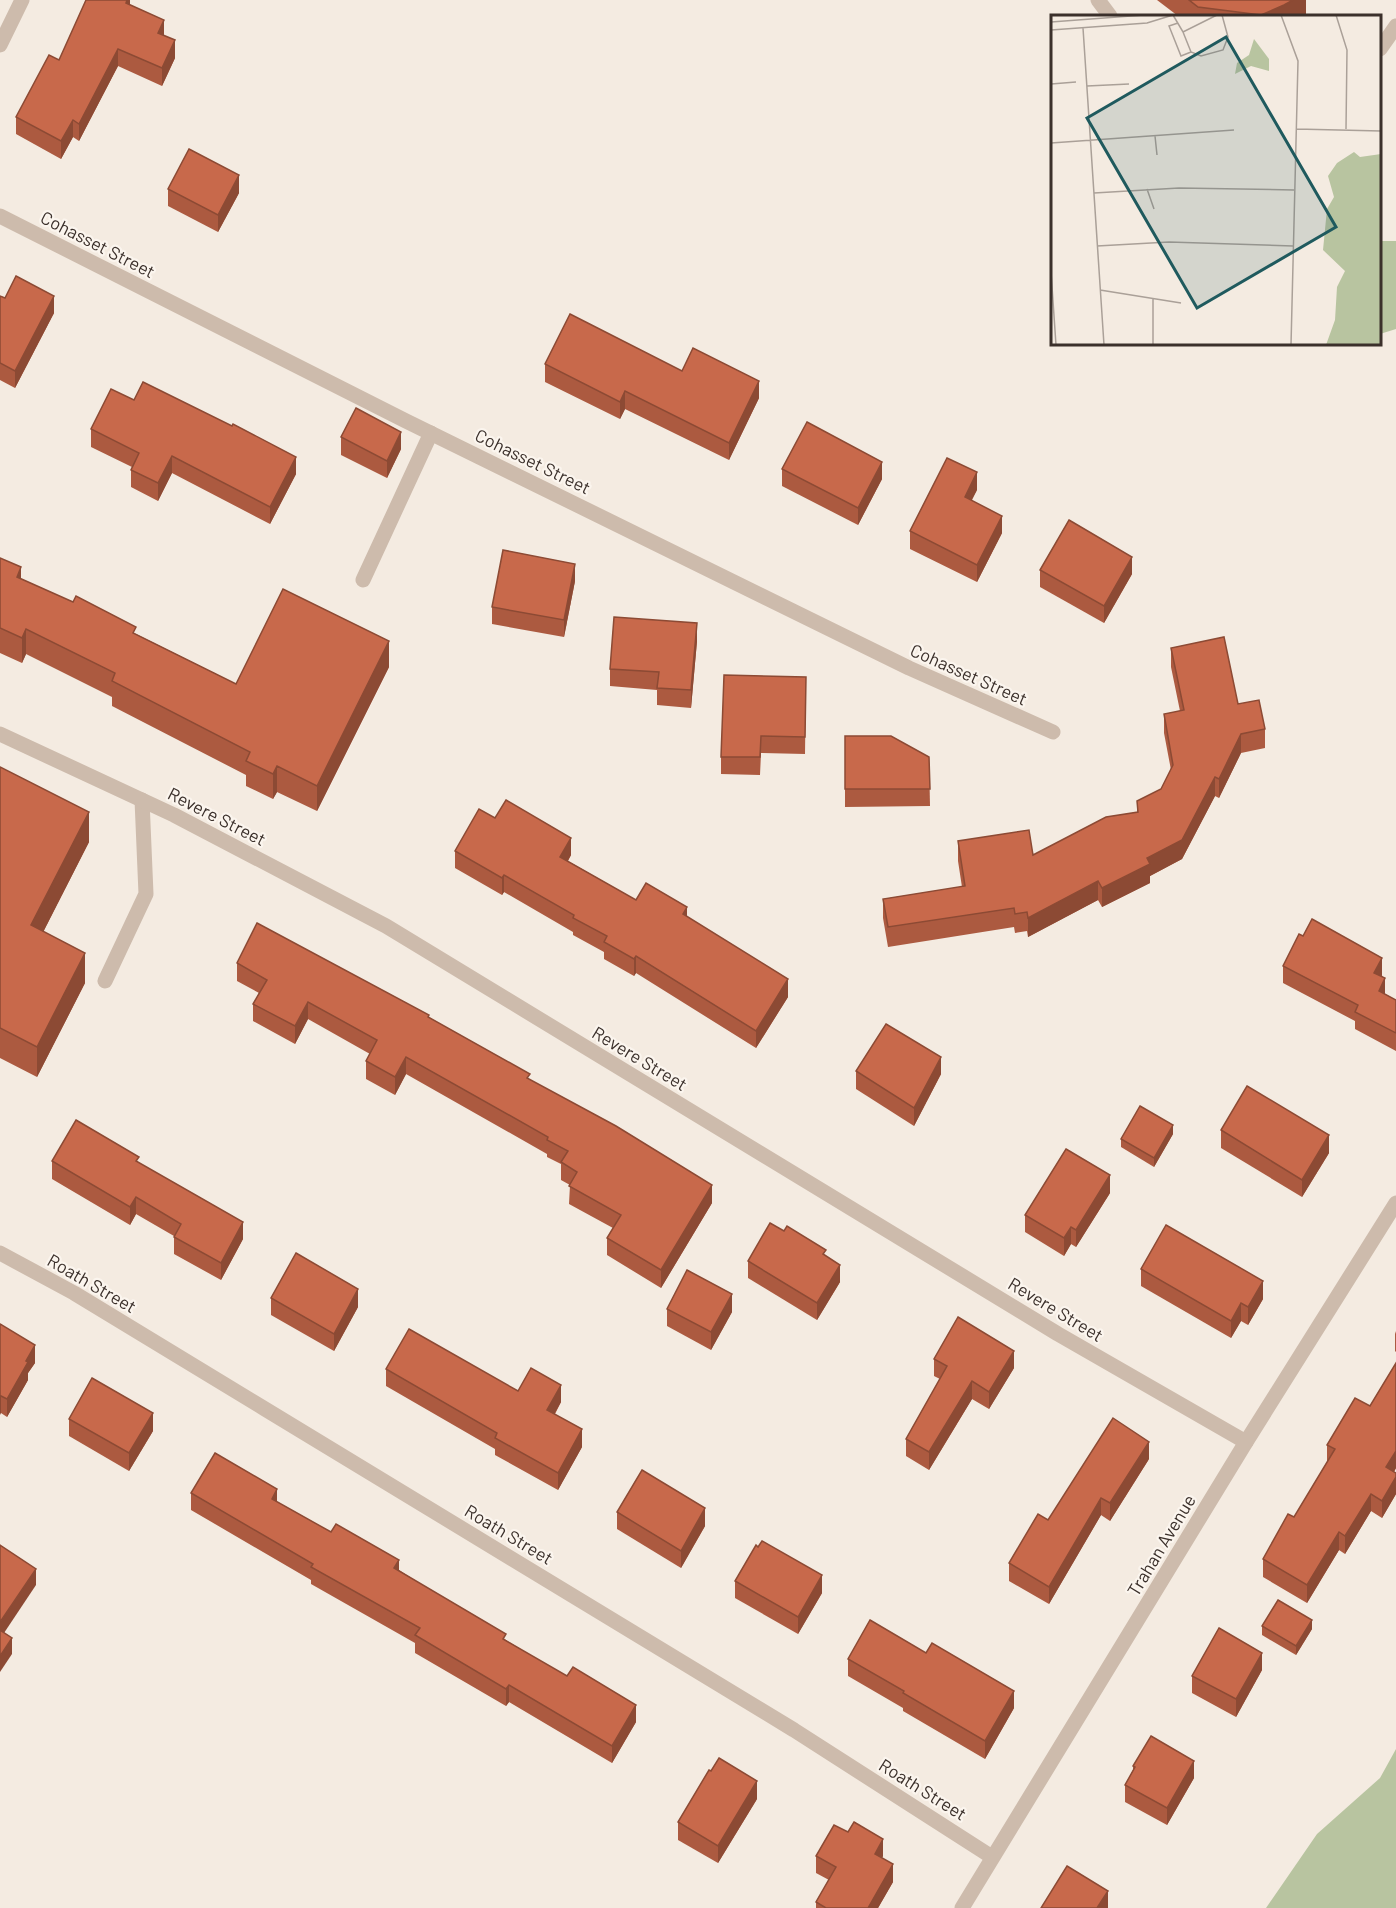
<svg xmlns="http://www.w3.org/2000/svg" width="1396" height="1908" viewBox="0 0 1396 1908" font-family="Barlow,sans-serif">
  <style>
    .green { fill: #b8c4a0 }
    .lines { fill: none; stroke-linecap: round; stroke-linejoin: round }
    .service { stroke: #cdbbac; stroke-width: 15 }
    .minor { stroke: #cdbbac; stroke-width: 15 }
    .wall { fill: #ac5a40 }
    .shaded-wall { fill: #8c4a34 }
    .building { fill: #c8694b; stroke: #8c4a34; stroke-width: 1.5 }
    .labels { text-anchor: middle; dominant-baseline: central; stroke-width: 4.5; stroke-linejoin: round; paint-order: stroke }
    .street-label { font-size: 18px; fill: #3b302b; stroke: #fbf5ee }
    .inset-road { fill: none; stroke: #aaa098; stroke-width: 1.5 }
    .view { fill: #1f5a5e; fill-opacity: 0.15; stroke: #1f5a5e; stroke-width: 3 }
    .inset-edge { fill: none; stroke: #3b302b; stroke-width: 3 }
  </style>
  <rect width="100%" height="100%" fill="#f4ebe1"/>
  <!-- green -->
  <g class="green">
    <polygon points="1380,241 1396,241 1396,329 1380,334"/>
    <polygon points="1396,1749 1396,1908 1266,1908 1317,1834 1380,1778"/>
  </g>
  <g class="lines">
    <!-- service -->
    <g class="service">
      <polyline points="1098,0 1110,16"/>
      <polyline points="1380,49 1396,26"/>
      <polyline points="363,580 431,433"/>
      <polyline points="105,981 146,894 142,800"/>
    </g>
    <!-- minor -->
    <g class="minor">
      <polyline points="0,45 22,0"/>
      <polyline points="0,216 406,421 909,668 1053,732"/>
      <polyline points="0,734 174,815 386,926 1058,1334 1246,1442"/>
      <polyline points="0,1253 74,1293 265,1409 794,1730 992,1857"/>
      <polyline points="962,1908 1246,1442 1396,1203"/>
    </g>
  </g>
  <!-- wall -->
  <g class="wall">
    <polygon points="130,0 130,5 164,35 175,58 162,86 118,66 79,141 73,137 61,159 16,134 16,117 59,60"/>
    <polygon points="1157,0 1306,0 1306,16 1178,16"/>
    <polygon points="168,189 239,193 218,232 168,206"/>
    <polygon points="0,296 54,313 15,388 0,380"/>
    <polygon points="545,364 682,371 759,398 729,460 625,409 620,419 545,382"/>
    <polygon points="134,400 296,474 270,524 172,473 158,501 131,487 131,470 132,467 91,447 91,429"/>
    <polygon points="341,437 401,449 387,478 341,455"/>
    <polygon points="782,469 882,479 858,525 782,486"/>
    <polygon points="977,490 971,500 1002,533 977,582 910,549 910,531"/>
    <polygon points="0,558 21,579 136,634 236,684 389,667 317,811 277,792 273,799 246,786 246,775 112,706 112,697 26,654 22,663 0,653"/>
    <polygon points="1040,570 1132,574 1104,623 1040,587"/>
    <polygon points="575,581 564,637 492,624 492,607"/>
    <polygon points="697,641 691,708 657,705 657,690 610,686 610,669"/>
    <polygon points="1171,648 1238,704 1265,729 1265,748 1241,753 1219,798 1215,796 1182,859 1150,876 1150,883 1102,907 1098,900 1028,937 1027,931 1015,933 1014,927 888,947 883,918 883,899 962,887 958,861 958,841 1033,855 1137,812 1137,801 1161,789 1171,770 1164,733 1164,714 1180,711 1171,667"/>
    <polygon points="806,677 805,754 761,753 760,775 721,774 721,757"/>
    <polygon points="845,736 929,757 930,806 845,807"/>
    <polygon points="0,767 89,842 43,932 85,983 37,1077 0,1058"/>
    <polygon points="495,818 571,855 568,861 636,900 687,916 788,997 756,1048 636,973 634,976 604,959 604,952 573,935 573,932 504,892 502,895 455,868 455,851"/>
    <polygon points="237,963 429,1017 530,1080 712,1203 661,1288 607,1255 607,1238 613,1228 569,1204 570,1185 561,1180 561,1164 547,1157 547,1154 406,1074 395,1095 366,1079 366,1061 370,1054 308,1019 295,1044 253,1021 253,1004 259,993 237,981"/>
    <polygon points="1283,966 1382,975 1385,994 1396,1000 1396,1051 1355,1029 1355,1021 1283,983"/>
    <polygon points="856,1071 941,1074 914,1126 856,1089"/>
    <polygon points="1221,1130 1329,1153 1302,1197 1221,1148"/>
    <polygon points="1173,1134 1154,1167 1121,1147 1121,1139"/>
    <polygon points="52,1161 139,1163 243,1239 221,1280 174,1254 174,1236 136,1214 130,1225 52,1179"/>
    <polygon points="1110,1193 1076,1247 1071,1244 1064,1256 1025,1232 1025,1215"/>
    <polygon points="826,1256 840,1282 817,1320 748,1278 748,1261"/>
    <polygon points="1141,1269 1263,1299 1248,1325 1241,1321 1231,1338 1141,1286"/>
    <polygon points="271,1298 358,1307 334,1351 271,1315"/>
    <polygon points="667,1309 732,1312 711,1350 667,1326"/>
    <polygon points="0,1324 35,1363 28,1373 28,1380 7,1417 1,1413"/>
    <polygon points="1396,1331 1396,1352 1395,1351 1395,1334"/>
    <polygon points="934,1359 1014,1368 989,1409 972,1399 929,1470 906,1456 906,1439 940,1379 934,1376"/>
    <polygon points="1396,1363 1396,1468 1394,1472 1396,1473 1396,1494 1382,1518 1371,1511 1345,1554 1339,1550 1307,1603 1263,1577 1263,1559 1294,1517 1327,1462 1327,1445 1370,1406"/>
    <polygon points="386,1369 518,1391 561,1402 555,1414 582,1447 558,1490 495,1455 495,1449 386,1386"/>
    <polygon points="69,1419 153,1431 129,1471 69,1436"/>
    <polygon points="1149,1459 1110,1521 1101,1515 1049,1604 1009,1581 1009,1563 1048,1520"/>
    <polygon points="191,1493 277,1502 399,1570 506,1640 636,1722 612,1763 509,1702 506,1706 415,1653 415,1643 311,1584 311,1580 191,1510"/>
    <polygon points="617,1512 705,1526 681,1568 617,1529"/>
    <polygon points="735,1581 822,1593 798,1634 735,1598"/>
    <polygon points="1262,1626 1312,1629 1296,1655 1262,1635"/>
    <polygon points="848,1659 1014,1708 985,1759 903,1711 903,1708 848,1676"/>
    <polygon points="1262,1670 1236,1717 1192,1693 1192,1676"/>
    <polygon points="1133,1766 1194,1778 1167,1825 1125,1802 1125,1785 1133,1770"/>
    <polygon points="757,1799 718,1863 678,1840 678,1822"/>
    <polygon points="816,1856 883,1856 882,1858 893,1882 878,1908 816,1908 816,1902 829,1880 816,1873"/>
  </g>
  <!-- shaded-wall -->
  <g class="shaded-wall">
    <polygon points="127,0 130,0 130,9 126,3"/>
    <polygon points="1293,0 1306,0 1306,16 1261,16 1261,15"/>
    <polygon points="164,20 164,37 158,33"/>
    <polygon points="175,40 175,58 162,86 162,68"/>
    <polygon points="118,49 118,66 79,141 79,124"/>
    <polygon points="73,120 73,137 61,159 61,141"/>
    <polygon points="239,175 239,193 218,232 218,215"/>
    <polygon points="54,296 54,313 15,388 15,371"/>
    <polygon points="759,381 759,398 729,460 729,443"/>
    <polygon points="625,391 625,409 620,419 620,402"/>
    <polygon points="401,432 401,449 387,478 387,461"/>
    <polygon points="172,456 172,473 158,501 158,483"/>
    <polygon points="296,457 296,474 270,524 270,507"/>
    <polygon points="882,462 882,479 858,525 858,508"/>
    <polygon points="977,472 977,490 965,514 965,497"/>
    <polygon points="1002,516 1002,533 977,582 977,565"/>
    <polygon points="1132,557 1132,574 1104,623 1104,606"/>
    <polygon points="575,564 575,581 564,637 564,620"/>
    <polygon points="21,567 21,593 17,577"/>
    <polygon points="697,623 697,641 691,708 691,690"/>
    <polygon points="26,629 26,654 22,663 22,638"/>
    <polygon points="389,641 389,667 317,811 317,786"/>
    <polygon points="1241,734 1241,753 1219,798 1219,779"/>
    <polygon points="277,766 277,792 273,799 273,774"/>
    <polygon points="1215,777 1215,796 1182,859 1150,876 1150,883 1102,907 1102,888 1147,858"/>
    <polygon points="89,812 89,842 31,956 31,925"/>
    <polygon points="571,838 571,855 560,874 560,857"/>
    <polygon points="504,875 504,892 502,895 502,878"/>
    <polygon points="1098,881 1098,900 1028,937 1028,918"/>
    <polygon points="687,907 687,924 683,914"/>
    <polygon points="85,953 85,983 37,1077 37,1047"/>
    <polygon points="636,956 636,973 634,976 634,959"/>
    <polygon points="1382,958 1382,975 1374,990 1374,973"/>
    <polygon points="1385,978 1385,996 1379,991"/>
    <polygon points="788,979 788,997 756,1048 756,1031"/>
    <polygon points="308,1002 308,1019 295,1044 295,1026"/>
    <polygon points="406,1057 406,1074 395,1095 395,1077"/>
    <polygon points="941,1057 941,1074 914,1126 914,1108"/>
    <polygon points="1173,1125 1173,1134 1154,1167 1154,1158"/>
    <polygon points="1329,1135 1329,1153 1302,1197 1302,1180"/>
    <polygon points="1110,1175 1110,1193 1076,1247 1076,1230"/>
    <polygon points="712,1185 712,1203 661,1288 661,1270"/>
    <polygon points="136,1197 136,1214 130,1225 130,1207"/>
    <polygon points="243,1222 243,1239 221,1280 221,1263"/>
    <polygon points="1071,1227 1071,1244 1064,1256 1064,1238"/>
    <polygon points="840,1265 840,1282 817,1320 817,1303"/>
    <polygon points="1263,1281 1263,1299 1248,1325 1248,1307"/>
    <polygon points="358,1289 358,1307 334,1351 334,1334"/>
    <polygon points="732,1294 732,1312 711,1350 711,1332"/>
    <polygon points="1241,1303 1241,1321 1231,1338 1231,1321"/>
    <polygon points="35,1345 35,1363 28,1373 28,1380 7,1417 7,1399 26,1361"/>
    <polygon points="1014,1351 1014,1368 989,1409 989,1392"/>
    <polygon points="972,1381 972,1399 929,1470 929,1452"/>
    <polygon points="561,1385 561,1402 547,1427 547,1410"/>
    <polygon points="1,1396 1,1413 0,1415 0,1397"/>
    <polygon points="153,1413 153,1431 129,1471 129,1453"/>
    <polygon points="582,1429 582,1447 558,1490 558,1473"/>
    <polygon points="1149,1442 1149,1459 1110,1521 1110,1503"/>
    <polygon points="1396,1451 1396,1468 1386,1485 1386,1467"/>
    <polygon points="1396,1477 1396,1494 1382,1518 1382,1501"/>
    <polygon points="277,1489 277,1506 272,1499"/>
    <polygon points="1371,1494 1371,1511 1345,1554 1345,1536"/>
    <polygon points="1101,1498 1101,1515 1049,1604 1049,1587"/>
    <polygon points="705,1508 705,1526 681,1568 681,1551"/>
    <polygon points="1339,1532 1339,1550 1307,1603 1307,1585"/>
    <polygon points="399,1560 399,1577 394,1568"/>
    <polygon points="36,1569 36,1585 0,1639 0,1622"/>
    <polygon points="822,1575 822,1593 798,1634 798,1617"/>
    <polygon points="1312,1620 1312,1629 1296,1655 1296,1646"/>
    <polygon points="12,1638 12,1654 0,1672 0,1656"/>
    <polygon points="1262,1653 1262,1670 1236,1717 1236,1699"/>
    <polygon points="509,1685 509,1702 506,1706 506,1689"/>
    <polygon points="1014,1691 1014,1708 985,1759 985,1741"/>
    <polygon points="636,1705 636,1722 612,1763 612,1746"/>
    <polygon points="1194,1761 1194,1778 1167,1825 1167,1808"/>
    <polygon points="757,1781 757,1799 718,1863 718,1846"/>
    <polygon points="883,1839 883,1856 875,1871 875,1854"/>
    <polygon points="893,1864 893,1882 878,1908 868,1908"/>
    <polygon points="1108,1891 1108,1908 1097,1908"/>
  </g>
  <!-- building -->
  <g class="building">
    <polygon points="86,0 127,0 126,3 164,20 158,33 175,40 162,68 118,49 79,124 73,120 61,141 16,117 49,55 59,60"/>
    <polygon points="1189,0 1293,0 1284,5 1261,15 1198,7"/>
    <polygon points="189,149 239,175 218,215 168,189"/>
    <polygon points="16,276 54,296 15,371 0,363 0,296 5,298"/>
    <polygon points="570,314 682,371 693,348 759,381 729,443 625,391 620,402 545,364"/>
    <polygon points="143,382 232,426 233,424 296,457 270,507 172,456 158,483 131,470 139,453 91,429 111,389 134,400"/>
    <polygon points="356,408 401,432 387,461 341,437"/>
    <polygon points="807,422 882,462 858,508 782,469"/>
    <polygon points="947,458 977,472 965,497 1002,516 977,565 910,531"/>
    <polygon points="1069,520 1132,557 1104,606 1040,570"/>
    <polygon points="503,550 575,564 564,620 492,607"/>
    <polygon points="0,558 21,567 17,577 73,602 76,596 136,627 133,633 236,684 283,589 389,641 317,786 277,766 273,774 246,761 250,752 112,681 115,673 26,629 22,638 0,628"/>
    <polygon points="614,617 697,623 691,690 657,688 659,672 610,669"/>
    <polygon points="1224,637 1238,704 1259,700 1265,729 1241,734 1219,779 1215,777 1182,840 1147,858 1150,864 1102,888 1098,881 1028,918 1027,912 1015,914 1014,908 888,927 883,899 965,886 958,841 1029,830 1033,855 1106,817 1138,812 1137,801 1161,789 1173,765 1164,714 1184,710 1171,648"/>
    <polygon points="724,675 806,677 805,737 761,736 760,757 721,757"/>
    <polygon points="845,736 891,736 929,757 930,789 845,789"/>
    <polygon points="0,767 89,812 31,925 85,953 37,1047 0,1028"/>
    <polygon points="506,800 571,838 560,857 636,900 646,883 687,907 683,914 788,979 756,1031 636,956 634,959 604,942 607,936 573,918 574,915 504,875 502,878 455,851 479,809 495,818"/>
    <polygon points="1312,919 1382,958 1374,973 1385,978 1379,991 1396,1000 1396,1033 1355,1012 1358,1005 1283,966 1299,934 1303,936"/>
    <polygon points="257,923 429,1015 428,1017 530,1074 527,1078 616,1126 712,1185 661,1270 607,1238 621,1215 569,1186 577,1172 561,1162 568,1151 547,1140 548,1137 406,1057 395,1077 366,1061 377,1040 308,1002 295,1026 253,1004 267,980 237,963"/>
    <polygon points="886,1024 941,1057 914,1108 856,1071"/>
    <polygon points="1247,1086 1329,1135 1302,1180 1221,1130"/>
    <polygon points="1140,1106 1173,1125 1154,1158 1121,1139"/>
    <polygon points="76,1120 139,1157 136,1161 243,1222 221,1263 174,1237 181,1224 136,1197 130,1207 52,1161"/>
    <polygon points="1066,1149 1110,1175 1076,1230 1071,1227 1064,1238 1025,1215"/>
    <polygon points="770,1223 784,1231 787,1226 826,1250 823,1254 840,1265 817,1303 748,1261"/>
    <polygon points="1166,1225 1263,1281 1248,1307 1241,1303 1231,1321 1141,1269"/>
    <polygon points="296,1253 358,1289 334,1334 271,1298"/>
    <polygon points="687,1270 732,1294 711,1332 667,1309"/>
    <polygon points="958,1317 1014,1351 989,1392 972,1381 929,1452 906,1439 947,1366 934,1359"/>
    <polygon points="0,1324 35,1345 26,1361 28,1362 7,1399 1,1396 0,1397"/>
    <polygon points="409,1329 518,1391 531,1368 561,1385 547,1410 582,1429 558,1473 495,1438 497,1433 386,1369"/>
    <polygon points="1396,1363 1396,1451 1386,1467 1396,1473 1396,1477 1382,1501 1371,1494 1345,1536 1339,1532 1307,1585 1263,1559 1288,1514 1294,1517 1335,1449 1327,1445 1355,1398 1370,1406"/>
    <polygon points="92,1378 153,1413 129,1453 69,1419"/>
    <polygon points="1113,1418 1149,1442 1110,1503 1101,1498 1049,1587 1009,1563 1038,1514 1048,1520"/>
    <polygon points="215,1453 277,1489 272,1499 331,1532 336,1524 399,1560 394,1568 506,1634 503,1639 567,1676 573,1667 636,1705 612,1746 509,1685 506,1689 415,1635 420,1628 311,1567 313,1564 191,1493"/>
    <polygon points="642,1470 705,1508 681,1551 617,1512"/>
    <polygon points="762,1541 822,1575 798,1617 735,1581 756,1545 758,1547"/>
    <polygon points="0,1545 36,1569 0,1622"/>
    <polygon points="1278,1600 1312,1620 1296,1646 1262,1626"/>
    <polygon points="870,1620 926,1653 932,1643 1014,1691 985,1741 903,1693 904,1691 848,1659"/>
    <polygon points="1219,1628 1262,1653 1236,1699 1192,1676"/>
    <polygon points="0,1630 12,1638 0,1656"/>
    <polygon points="1151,1736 1194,1761 1167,1808 1125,1785 1135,1767 1133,1766"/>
    <polygon points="719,1758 757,1781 718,1846 678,1822 709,1770 711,1771"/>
    <polygon points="854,1822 883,1839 875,1854 893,1864 868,1908 826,1908 816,1902 836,1867 816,1856 834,1825 848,1832"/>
    <polygon points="1067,1866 1108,1891 1097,1908 1041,1908"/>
  </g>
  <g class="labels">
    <!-- street labels -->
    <g class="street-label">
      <text transform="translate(98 244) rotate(27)">Cohasset Street</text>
      <text transform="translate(533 461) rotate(26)">Cohasset Street</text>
      <text transform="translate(969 674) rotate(24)">Cohasset Street</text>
      <text transform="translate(217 816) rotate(27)">Revere Street</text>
      <text transform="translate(640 1058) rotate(31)">Revere Street</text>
      <text transform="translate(92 1283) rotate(30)">Roath Street</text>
      <text transform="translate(1056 1309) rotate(31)">Revere Street</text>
      <text transform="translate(509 1534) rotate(31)">Roath Street</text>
      <text transform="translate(1161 1545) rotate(-59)">Trahan Avenue</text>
      <text transform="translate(923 1789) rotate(32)">Roath Street</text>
    </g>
  </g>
  <!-- overview -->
  <g transform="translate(1051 15)">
    <rect width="330" height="330" fill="#f4ebe1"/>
    <path d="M203 24 218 44V56L200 51 184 59 186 48 198 40ZM303 137 309 142 330 139V330H275L284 305 286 272 294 256 272 235 276 194 283 182 277 161 286 148Z" fill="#b8c4a0"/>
    <path class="inset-road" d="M122 0 132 17 166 0M230 0 247 46 240 330M285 0 296 35 295 114M0 7 93 0M127 8 118 11 130 41 140 37M32 13 53 330M0 15 96 8 122 0M132 17 140 37 150 41 172 35 177 22 171 0M0 69 25 67M36 71 78 69M245 114 330 116M104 121 106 140M0 128 183 115M96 174 103 194M43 178 128 173 243 175M46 231 118 227 242 231M0 257 5 330M49 275 130 288M102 283V330"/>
    <path class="view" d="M175 22 285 212 146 293 36 103Z"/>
    <rect width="330" height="330" class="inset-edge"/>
  </g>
</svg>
